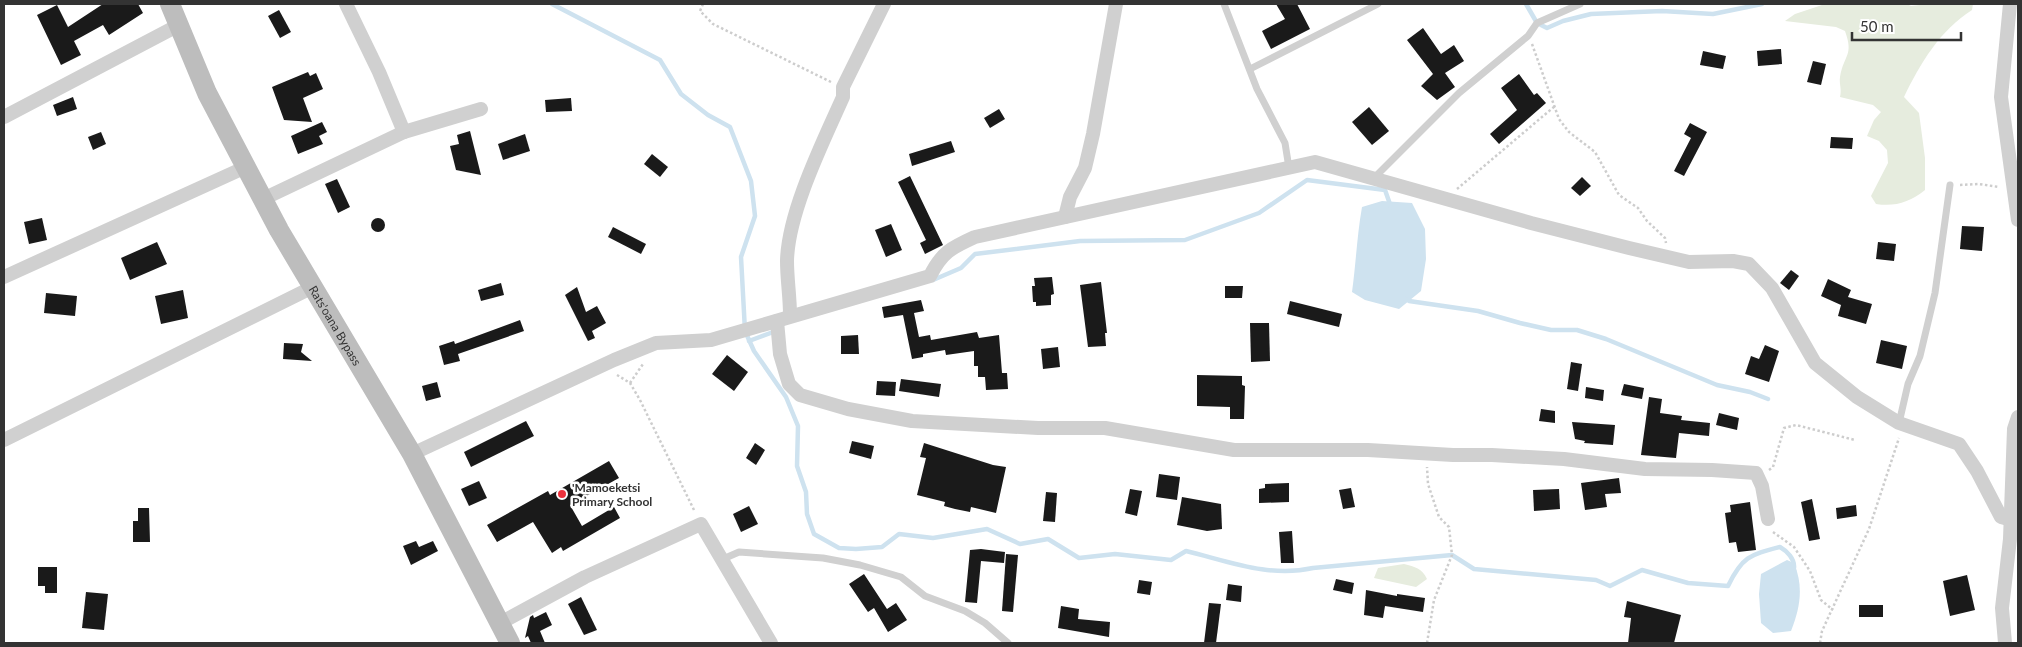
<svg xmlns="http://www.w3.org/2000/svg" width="2022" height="647" viewBox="0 0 2022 647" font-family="Lato,sans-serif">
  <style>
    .green { fill: #e6ecde }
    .water { fill: #cee2ef }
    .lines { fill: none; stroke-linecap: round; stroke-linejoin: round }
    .stream { stroke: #cee2ef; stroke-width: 4.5 }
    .building { fill: #1a1a1a }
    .path { stroke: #cdcdcd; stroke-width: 2.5; stroke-dasharray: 2.5 2.5; stroke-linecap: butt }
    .lane { stroke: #d0d0d0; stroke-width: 7 }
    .street { stroke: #d0d0d0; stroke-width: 14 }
    .secondary { stroke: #bdbdbd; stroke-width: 20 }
    .poi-dot { fill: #ed323d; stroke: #fff; stroke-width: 2 }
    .labels { text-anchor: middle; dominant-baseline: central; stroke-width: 5; stroke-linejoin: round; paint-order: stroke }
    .street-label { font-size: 12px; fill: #333; stroke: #fff }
    .poi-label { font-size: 12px; font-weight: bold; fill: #333; stroke: #fff; text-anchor: start }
  </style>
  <rect width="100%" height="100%" fill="#fff"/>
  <!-- green -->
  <g class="green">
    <path d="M1825 4H1907L1911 6 1928 4H1973L1972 10C1940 30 1920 64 1904 97L1919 113 1925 158V190C1910 202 1895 207 1876 204L1871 196 1888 163 1887 150 1879 141 1867 136 1874 120 1881 112 1873 105 1840 97C1842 89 1839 84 1840 77 1844 54 1854 56 1845 31L1836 27 1785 21 1795 14Z"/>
    <path d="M1404 564C1415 567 1422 568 1427 579L1416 587 1374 578 1378 568Z"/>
  </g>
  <!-- water -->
  <g class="water">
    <path d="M1382 201 1412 203 1425 229 1426 259 1421 291 1399 309 1365 300 1352 292C1356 263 1357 235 1362 207Z"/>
    <path d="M1787 560 1794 563C1804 587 1800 608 1791 631L1773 633 1761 623 1759 594 1761 574Z"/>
  </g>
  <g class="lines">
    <!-- stream -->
    <g class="stream">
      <path d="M552 4 660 60 681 94 708 115 730 127 751 181 755 216 741 257 745 331 754 351 786 397 798 426 797 466 806 492 807 514 814 534 839 548 856 549 882 547 899 534 933 538 987 529 1020 544 1048 539 1079 558 1115 554 1171 560 1186 551C1228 561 1269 578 1313 568L1452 555 1474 569 1596 580 1610 586 1642 570 1688 583 1728 586C1742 557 1749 555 1780 547 1787 551 1795 559 1794 568"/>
      <polyline points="1526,4 1537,23 1547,28 1563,21 1591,14 1662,11 1713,14 1762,4"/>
      <polyline points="933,280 961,268 975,254 1080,241 1185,240 1259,213 1307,180 1385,190 1391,207"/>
      <polyline points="1406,299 1409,301 1478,311 1520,323 1551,330 1577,330 1606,339 1717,385 1750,392 1768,399"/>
      <polyline points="749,341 776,331"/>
    </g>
  </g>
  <!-- building -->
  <g class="building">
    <polygon points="103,4 138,4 143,13 109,35 103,25 74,41 81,55 61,65 37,15 57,5 68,27"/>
    <polygon points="1276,4 1297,4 1310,29 1271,49 1262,31 1285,19"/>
    <polygon points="279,10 291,32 280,38 268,16"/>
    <polygon points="1423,28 1441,54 1454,45 1464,61 1445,73 1455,87 1437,100 1421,86 1433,74 1407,40"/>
    <polygon points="1781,49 1782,64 1758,66 1757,51"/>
    <polygon points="1703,51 1726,56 1723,69 1700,65"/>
    <polygon points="1813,61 1826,64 1821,85 1807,82"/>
    <polygon points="308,72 310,76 316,73 323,89 303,98 312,122 284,120 272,87"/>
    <polygon points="1519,74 1534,95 1537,93 1546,103 1499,144 1490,134 1517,110 1501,88"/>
    <polygon points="73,97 77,109 57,116 53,105"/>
    <polygon points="571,98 572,111 546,112 545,100"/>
    <polygon points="1369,107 1389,131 1372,145 1352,122"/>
    <polygon points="999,109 1005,119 990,128 984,118"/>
    <polygon points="322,122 327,132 319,136 323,144 298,154 291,136"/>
    <polygon points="1690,123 1707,132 1684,176 1674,171 1691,138 1684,134"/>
    <polygon points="470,131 481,175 456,170 450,146 459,144 457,135"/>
    <polygon points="101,132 106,144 93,150 88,137"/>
    <polygon points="525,134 530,151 503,160 498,144"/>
    <polygon points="1831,137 1853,138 1852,149 1830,148"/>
    <polygon points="951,141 955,152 912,166 909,154"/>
    <polygon points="652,154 668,167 660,177 644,164"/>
    <polygon points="910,176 943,245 925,254 920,243 926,240 898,182"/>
    <polygon points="1582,177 1591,186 1580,196 1571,188"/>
    <polygon points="337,179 350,207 338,213 325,184"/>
    <circle cx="378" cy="225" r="7"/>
    <polygon points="42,218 47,240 29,244 24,222"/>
    <polygon points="891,224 902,250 886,257 875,230"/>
    <polygon points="1962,226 1984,227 1982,251 1960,249"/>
    <polygon points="613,227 646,244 641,254 608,237"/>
    <polygon points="157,242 167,264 130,280 121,258"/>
    <polygon points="1878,242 1896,244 1894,261 1876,259"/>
    <polygon points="1791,270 1799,276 1789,290 1780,283"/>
    <polygon points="1052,277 1054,294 1051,295 1051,305 1036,306 1036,302 1033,302 1032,286 1035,286 1034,278"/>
    <polygon points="1828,279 1851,290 1848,297 1872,304 1866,324 1838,316 1841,305 1821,296"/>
    <polygon points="1101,282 1107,333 1105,333 1106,346 1088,347 1080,285"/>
    <polygon points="501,283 504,295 481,301 478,290"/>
    <polygon points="1225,286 1243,286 1242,298 1225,298"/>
    <polygon points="577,287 586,312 597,306 606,323 592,331 595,338 588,341 565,295"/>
    <polygon points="183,290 188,318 161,324 155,296"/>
    <polygon points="46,293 77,296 75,316 44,313"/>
    <polygon points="921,300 924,311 914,313 919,337 930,335 931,340 977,332 979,338 999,335 1002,373 1007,373 1008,389 986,390 985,377 978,377 978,366 974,366 974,351 946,355 945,350 923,354 923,357 912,359 903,315 884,318 882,307"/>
    <polygon points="1290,301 1342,314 1339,327 1287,314"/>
    <polygon points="520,320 524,331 458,354 460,361 444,365 439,346 454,341 455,344"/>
    <polygon points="1250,323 1269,323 1270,361 1251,362"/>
    <polygon points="858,335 859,354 841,354 841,336"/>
    <polygon points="1881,340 1907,346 1902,369 1876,363"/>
    <polygon points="284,343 303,344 301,352 312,361 283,359"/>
    <polygon points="1765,345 1779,351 1769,382 1745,374 1751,356 1759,359"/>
    <polygon points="1058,347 1060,367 1043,369 1041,349"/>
    <polygon points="727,355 748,372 734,391 712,374"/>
    <polygon points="1571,362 1582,364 1578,391 1567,389"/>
    <polygon points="1197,375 1242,376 1242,385 1245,386 1244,419 1230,419 1230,407 1197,406"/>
    <polygon points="901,379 941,384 939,397 899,391"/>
    <polygon points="877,381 896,382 895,396 876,395"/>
    <polygon points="437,382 441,397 426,401 422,386"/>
    <polygon points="1624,384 1644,388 1642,399 1621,395"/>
    <polygon points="1586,387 1604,390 1603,401 1585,398"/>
    <polygon points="1649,397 1662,399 1660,413 1682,416 1681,420 1710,423 1709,436 1679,433 1676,458 1641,455"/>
    <polygon points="1541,409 1555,411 1555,423 1539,421"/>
    <polygon points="1719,413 1739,418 1737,430 1716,425"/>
    <polygon points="526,421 534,436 471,467 464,452"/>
    <polygon points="1572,422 1615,425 1613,445 1584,443 1585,441 1575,439"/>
    <polygon points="852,441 874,446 871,459 849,453"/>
    <polygon points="755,443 765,450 756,465 746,458"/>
    <polygon points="924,443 993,465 1006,467 996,513 971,507 970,512 955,509 944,506 945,502 917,495 926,458 920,457"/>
    <polygon points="609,461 619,478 570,505 582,526 614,507 620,518 563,551 561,547 552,553 533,522 497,542 487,525 548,491 550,495"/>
    <polygon points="1159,474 1180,477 1177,500 1156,497"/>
    <polygon points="1619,478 1621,493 1605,494 1607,507 1585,510 1581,483"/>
    <polygon points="479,481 487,498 469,506 461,489"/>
    <polygon points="1289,483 1289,502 1259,503 1259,489 1265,488 1265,484"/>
    <polygon points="1351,488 1355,507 1343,509 1339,490"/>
    <polygon points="1130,489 1142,491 1137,516 1125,513"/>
    <polygon points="1559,489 1560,509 1534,511 1533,490"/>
    <polygon points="1046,492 1057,493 1055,522 1043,521"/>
    <polygon points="1182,497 1221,504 1222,529 1207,531 1177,525"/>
    <polygon points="1812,499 1820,539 1809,541 1801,502"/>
    <polygon points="1750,502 1756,550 1738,552 1736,542 1729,543 1725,513 1731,512 1730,505"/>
    <polygon points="1856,505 1857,516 1837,519 1836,508"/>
    <polygon points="749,506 758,524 741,532 733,514"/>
    <polygon points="138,508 149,508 150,542 133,542 133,521 138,521"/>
    <polygon points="1292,531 1294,563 1281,563 1279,532"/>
    <polygon points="416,541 419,547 433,541 438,551 411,565 403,546"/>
    <polygon points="981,549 1005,552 1004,563 981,561 977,603 965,602 970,550"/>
    <polygon points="1006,554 1018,555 1013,612 1002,611"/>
    <polygon points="38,567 57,567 57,593 45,593 45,586 38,586"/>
    <polygon points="864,574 887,609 896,603 907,620 888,632 874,608 868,612 849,584"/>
    <polygon points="1967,575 1975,610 1950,616 1943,581"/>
    <polygon points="1336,579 1354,583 1352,594 1333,590"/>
    <polygon points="1139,580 1152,582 1150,595 1137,593"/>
    <polygon points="1228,584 1242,586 1241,602 1226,600"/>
    <polygon points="1366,590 1397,596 1397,594 1425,598 1423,612 1385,606 1383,618 1364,615"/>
    <polygon points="86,592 108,594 104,630 82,628"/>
    <polygon points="581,597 597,630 584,635 568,604"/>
    <polygon points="1627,601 1681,615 1674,643 1628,643 1631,618 1624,617"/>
    <polygon points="1209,603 1221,604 1216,643 1204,643"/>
    <rect x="1859" y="605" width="24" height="12"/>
    <polygon points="1061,606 1079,609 1078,619 1110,622 1109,637 1058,628"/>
    <polygon points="546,612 552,625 540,631 545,643 531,643 528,636 525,638 530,617 533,615 534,618"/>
  </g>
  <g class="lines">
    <!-- path -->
    <g class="path">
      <polyline points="703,4 700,11 713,24 831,82"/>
      <polyline points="1532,44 1559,119 1569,132 1595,152 1619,195 1638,208 1647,221 1665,238 1666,243"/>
      <polyline points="1960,185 1979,184 1999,187"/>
      <polyline points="1457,189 1555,106"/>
      <polyline points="617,375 630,383 640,400 695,512"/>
      <polyline points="630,383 643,364"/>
      <polyline points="1769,470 1773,467 1784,428 1796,425 1855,440"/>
      <polyline points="1773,532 1794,547 1810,571 1821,600 1833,610"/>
      <polyline points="1427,643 1434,600 1452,555 1449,527 1439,517 1428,484 1427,467"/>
      <polyline points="1820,643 1822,631 1869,529 1899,438"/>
    </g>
    <!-- lane -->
    <g class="lane">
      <polyline points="1224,4 1257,89 1285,143 1289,168"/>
      <polyline points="1250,69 1378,4"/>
      <polyline points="1374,178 1459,93 1528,36 1537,23 1580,4"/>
      <polyline points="1899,423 1908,384 1920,356 1935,293 1950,185"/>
      <polyline points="723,559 739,552 823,558 860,565 901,577 925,596 965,611 985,623 1008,643"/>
    </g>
    <!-- street -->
    <g class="street">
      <polyline points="346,4 379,72 404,132"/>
      <polyline points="2010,4 2001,97 2018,220"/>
      <polyline points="4,117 179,25"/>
      <polyline points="263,199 404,132 481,109"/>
      <polyline points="1065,217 1070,197 1085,168 1093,134 1116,4"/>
      <polyline points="4,277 246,167"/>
      <path d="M790 315C790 297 787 279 787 261 788 212 823 142 843 97V87L884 4"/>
      <polyline points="777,321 780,354 789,384 800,395 848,409 912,421 1038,428 1105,428 1234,450 1368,450 1453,455 1492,455 1564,459 1645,469 1712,470 1756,473 1762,486 1768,519"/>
      <polyline points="4,440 313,287"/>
      <path d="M412 454 614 360 656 343 711 340 930 276C942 252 951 248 975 237L1315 162 1531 223 1629 248 1689 262 1733 261 1749 264 1772 288 1815 363 1857 397 1899 423 1959 444 1977 471 2001 517 2012 520"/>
      <polyline points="500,623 585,577 701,524 771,643"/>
      <polyline points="2005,643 2002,608 2010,539 2014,429 2018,417"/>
    </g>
    <!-- secondary -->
    <path class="secondary" id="s1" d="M170 4 207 93 279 230 412 454 510 643"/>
  </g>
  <!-- markers -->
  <circle class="poi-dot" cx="562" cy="494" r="5"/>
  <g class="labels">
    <!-- street labels -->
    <g class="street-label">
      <text stroke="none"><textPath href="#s1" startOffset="362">Rats'oana Bypass</textPath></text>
    </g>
    <!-- poi labels -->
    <g class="poi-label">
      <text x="572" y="487">'Mamoeketsi<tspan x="572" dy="14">Primary School</tspan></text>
    </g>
  </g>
  <!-- border -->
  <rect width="2022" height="647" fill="none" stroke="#333333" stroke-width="10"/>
  <!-- scale -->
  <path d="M1852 32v8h109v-8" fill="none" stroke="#333333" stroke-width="2.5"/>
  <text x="1860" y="32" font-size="15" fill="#333333" stroke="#ffffff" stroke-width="4" paint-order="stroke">50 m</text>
</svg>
